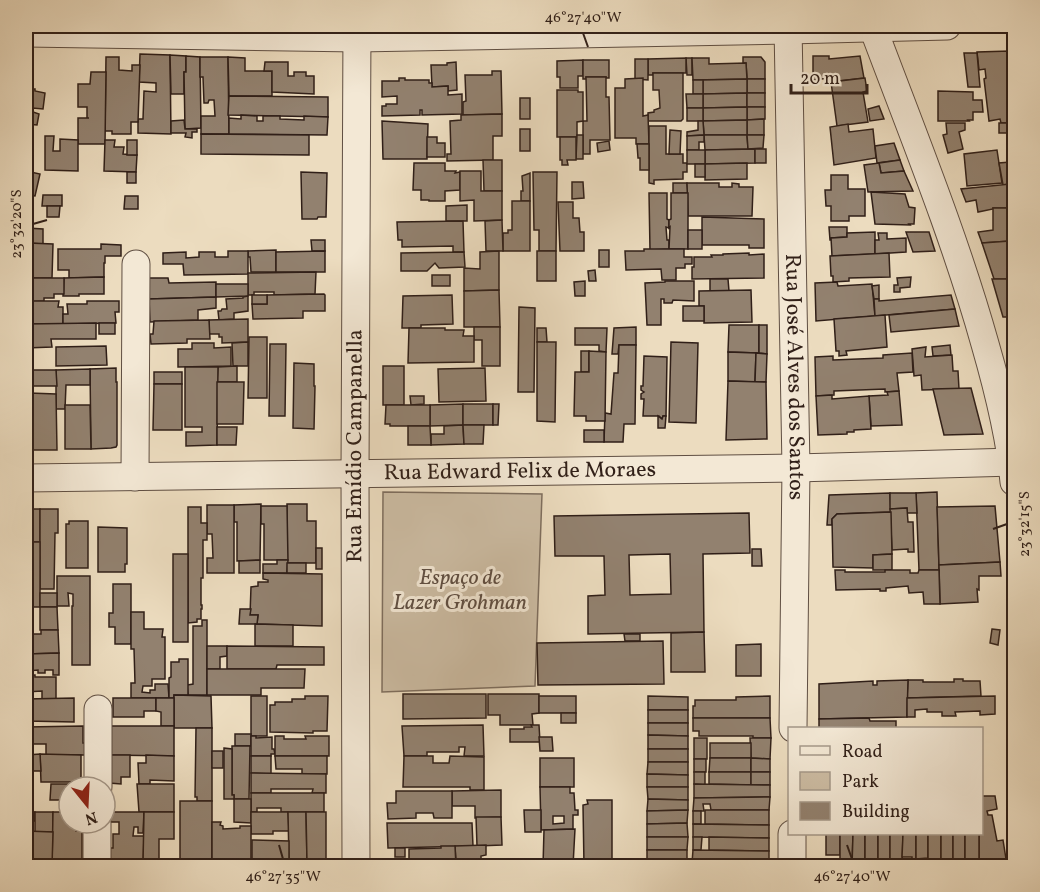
<svg xmlns="http://www.w3.org/2000/svg" width="1040" height="892" viewBox="0 0 1040 892" font-family="Vollkorn,serif">
  <style>
    .green { fill: #ccbca3; stroke: #7e6e5e; stroke-width: 1.5 }
    .building { fill: #92816f; stroke: #301f18; stroke-width: 1.5; fill-rule: evenodd }
    .lines { fill: none; stroke-linecap: round; stroke-linejoin: round }
    .minor-casing { stroke: #5f4e42; stroke-width: 29 }
    .minor { stroke: #f3e8d5; stroke-width: 27 }
    .ticks { fill: none; stroke: #301f18; stroke-width: 2 }
    .labels { text-anchor: middle; dominant-baseline: central; stroke-width: 6; stroke-linejoin: round; paint-order: stroke }
    .street-label { font-size: 22px; fill: #301f18; stroke: #f3e8d5 }
    .park-label { font-size: 22px; font-style: italic; fill: #5f4e42; stroke: #f3e8d5 }
    .neatline { fill: none; stroke: #301f18; stroke-width: 2 }
    .ticks-label { font-size: 15px; text-anchor: middle; fill: #301f18 }
  </style>
  <rect width="100%" height="100%" fill="#ecdcbf"/>
  <filter id="stains"><feTurbulence type="fractalNoise" baseFrequency=".00333" numOctaves="4"/><feColorMatrix values="0 0 0 0 .2 0 0 0 0 .09 0 0 0 0 .02 0 0 0 .5 -.17"/></filter>
  <radialGradient id="worn" r=".72"><stop offset=".6" stop-color="#630" stop-opacity="0"/><stop offset="1" stop-color="#630" stop-opacity=".3"/></radialGradient>
  <!-- green -->
  <polygon class="green" points="383,492 542,494 535,686 382,692"/>
  <!-- building -->
  <g class="building">
    <polygon points="1010,51 1010,123 1001,123 1000,119 989,121 984,79 986,78 985,69 979,70 977,52"/>
    <rect x="1010" y="51" width="4" height="10"/>
    <polygon points="964,53 977,53 980,87 968,87"/>
    <polygon points="140,54 170,55 171,134 138,133 138,119 143,119 144,91 156,92 156,83 139,82"/>
    <polygon points="170,55 186,56 186,72 184,72 184,94 171,94"/>
    <polygon points="186,56 200,57 201,128 185,129 184,72 186,72"/>
    <polygon points="813,56 829,56 829,59 860,56 864,78 830,82 830,78 813,80"/>
    <polygon points="106,57 119,57 119,70 132,71 132,65 140,65 138,122 131,122 131,134 112,134 112,131 105,131"/>
    <polygon points="200,57 228,57 229,134 201,134 201,116 215,116 214,100 209,100 208,103 204,103 203,77 200,77"/>
    <polygon points="228,57 245,58 245,71 272,71 272,96 229,96"/>
    <polygon points="743,57 761,57 765,62 765,79 747,79 746,63 743,63"/>
    <polygon points="686,58 692,58 692,75 687,75"/>
    <polygon points="686,58 686,73 653,73 653,75 648,75 648,59"/>
    <polygon points="692,58 709,58 709,64 746,63 747,79 693,80"/>
    <polygon points="635,59 648,59 648,80 635,79"/>
    <polygon points="583,60 583,76 578,76 578,88 560,88 560,77 557,77 557,61"/>
    <polygon points="583,60 609,60 609,78 606,78 606,77 586,77 586,79 583,79"/>
    <polygon points="265,62 288,62 288,76 294,76 294,72 306,72 306,76 314,76 314,94 272,92 272,71 264,71"/>
    <polygon points="456,62 457,90 448,91 448,86 432,87 431,65 447,65 447,63"/>
    <polygon points="492,71 501,71 502,114 463,115 463,102 466,101 465,75 492,75"/>
    <polygon points="91,72 106,72 105,144 78,144 78,118 89,118 87,118 87,107 78,107 78,84 90,84"/>
    <polygon points="653,73 683,73 683,119 681,121 648,121 648,113 654,112 654,110 660,108 659,90 653,90"/>
    <polygon points="26,76 33,77 31,89 35,89 35,91 45,93 43,109 33,108 33,112 39,114 37,125 26,124 26,112 27,112 27,108 26,107"/>
    <polygon points="586,77 606,77 606,97 609,97 610,140 590,140 590,154 583,154 583,121 587,121"/>
    <polygon points="399,78 405,78 405,80 429,80 429,83 432,83 432,87 448,86 448,95 462,94 462,114 422,115 422,110 420,110 420,115 382,116 382,106 386,106 386,104 397,104 397,96 382,97 382,81 399,81"/>
    <polygon points="643,78 643,116 648,115 649,144 636,144 636,138 615,138 615,88 625,88 625,79"/>
    <polygon points="865,78 867,91 863,92 868,122 837,126 831,82"/>
    <rect x="747" y="79" width="18" height="14"/>
    <polygon points="747,79 747,93 703,94 703,80"/>
    <rect x="693" y="80" width="10" height="14"/>
    <polygon points="557,90 578,90 578,92 583,92 583,121 577,122 577,137 557,137"/>
    <polygon points="938,91 973,92 973,100 982,100 983,112 973,112 973,120 968,120 969,121 938,121"/>
    <polygon points="747,93 747,107 703,108 703,94"/>
    <rect x="747" y="93" width="18" height="14"/>
    <polygon points="686,94 703,94 703,108 687,108"/>
    <polygon points="229,96 328,97 328,117 228,115"/>
    <rect x="520" y="98" width="10" height="21"/>
    <polygon points="879,106 884,119 870,121 868,109"/>
    <polygon points="747,107 765,107 765,119 747,120"/>
    <polygon points="747,107 747,120 703,121 703,108"/>
    <rect x="687" y="108" width="16" height="13"/>
    <polygon points="502,114 502,136 493,136 493,160 447,161 447,154 451,154 450,121 461,120 461,115"/>
    <polygon points="241,115 257,116 257,121 263,121 263,116 280,116 280,119 304,120 304,116 328,117 327,135 229,134 229,118 241,119"/>
    <polygon points="764,119 764,135 747,135 747,120"/>
    <polygon points="184,120 185,129 197,129 197,132 192,132 192,138 185,137 186,133 171,133 171,121"/>
    <polygon points="747,120 747,135 704,135 703,121"/>
    <polygon points="382,121 428,124 427,159 383,159"/>
    <polygon points="698,121 703,121 704,135 687,136 687,132 698,130"/>
    <polygon points="946,123 965,123 965,130 959,132 963,149 948,153 943,135 947,134"/>
    <rect x="999" y="123" width="11" height="10"/>
    <polygon points="848,124 849,132 873,129 876,158 834,165 830,127"/>
    <polygon points="649,126 666,126 666,154 683,154 683,163 687,163 687,172 683,172 683,179 654,180 654,184 649,183"/>
    <rect x="520" y="129" width="10" height="22"/>
    <polygon points="670,130 681,131 680,154 669,154"/>
    <polygon points="201,134 309,135 309,155 201,154"/>
    <polygon points="577,135 583,135 583,159 576,159"/>
    <polygon points="704,135 747,135 748,149 705,150"/>
    <polygon points="704,135 704,142 699,142 699,150 687,150 687,136"/>
    <polygon points="747,135 764,135 763,148 748,149"/>
    <polygon points="45,136 54,136 53,151 60,151 60,139 78,140 78,171 45,170"/>
    <polygon points="427,137 437,137 437,143 445,143 445,157 427,157"/>
    <polygon points="560,137 576,137 576,160 567,160 568,165 562,165 562,160 560,160"/>
    <polygon points="105,140 115,140 114,147 124,147 123,154 137,155 136,172 104,171"/>
    <rect x="127" y="140" width="10" height="15"/>
    <polygon points="609,141 610,150 598,152 597,143"/>
    <polygon points="894,143 900,160 877,163 875,146"/>
    <polygon points="637,144 649,144 649,170 640,170 640,158 638,158"/>
    <rect x="1010" y="144" width="4" height="21"/>
    <polygon points="755,149 755,163 705,164 705,150"/>
    <rect x="755" y="149" width="11" height="14"/>
    <rect x="687" y="150" width="18" height="14"/>
    <polygon points="997,150 1002,183 967,186 964,154"/>
    <polygon points="483,160 502,160 502,191 484,191"/>
    <polygon points="900,160 904,171 881,173 879,163"/>
    <polygon points="1010,162 1010,184 1003,185 999,163"/>
    <polygon points="414,163 445,163 445,171 456,171 455,173 460,172 460,190 445,191 445,201 429,201 429,200 421,200 421,190 413,190"/>
    <polygon points="747,163 747,179 705,180 705,164"/>
    <polygon points="879,163 881,173 904,171 913,191 868,192 864,165"/>
    <rect x="695" y="164" width="10" height="13"/>
    <polygon points="26,171 40,174 35,196 26,195"/>
    <polygon points="460,171 481,171 481,191 502,191 502,220 474,221 474,200 460,201"/>
    <rect x="127" y="172" width="9" height="11"/>
    <polygon points="301,172 327,173 326,217 318,217 317,219 302,219"/>
    <polygon points="533,172 557,172 556,251 539,251 539,230 534,230"/>
    <polygon points="530,173 530,201 521,201 521,191 523,191 522,176"/>
    <polygon points="831,175 848,175 848,189 865,189 865,216 849,216 849,221 831,221 831,206 826,206 825,190 831,190"/>
    <polygon points="572,182 583,182 584,198 572,199"/>
    <polygon points="673,183 687,183 688,193 673,193"/>
    <polygon points="687,183 719,183 719,187 732,187 732,183 739,184 739,187 753,187 752,216 688,216"/>
    <polygon points="1010,184 1010,208 993,208 993,209 978,212 976,200 966,202 961,189"/>
    <polygon points="871,192 905,194 909,207 915,208 914,224 909,224 910,225 875,224"/>
    <polygon points="649,193 667,193 667,219 669,220 669,228 666,227 667,240 669,240 669,249 650,250"/>
    <polygon points="671,193 688,193 688,249 669,249 670,227 669,228 669,220 671,219"/>
    <polygon points="43,195 62,195 62,206 42,206"/>
    <polygon points="125,196 138,196 138,209 124,209"/>
    <polygon points="512,201 530,201 530,251 503,251 503,233 508,233 508,230 512,230"/>
    <polygon points="558,202 573,202 573,218 579,218 580,232 584,232 584,251 560,251"/>
    <polygon points="26,205 31,205 30,229 26,228"/>
    <polygon points="467,205 467,221 446,221 446,206"/>
    <polygon points="47,206 60,206 59,217 47,217"/>
    <polygon points="993,208 1010,208 1010,241 982,243 978,232 993,230"/>
    <polygon points="1010,216 1014,217 1014,241 1010,241"/>
    <polygon points="702,217 764,219 764,248 749,248 749,245 702,245"/>
    <polygon points="502,220 503,251 486,251 485,221"/>
    <polygon points="463,221 464,252 453,252 453,246 402,247 402,240 398,240 397,222"/>
    <polygon points="829,227 847,227 847,237 831,238 831,240 830,240"/>
    <polygon points="27,228 43,229 43,244 26,243 26,234 27,234"/>
    <rect x="688" y="230" width="14" height="19"/>
    <polygon points="875,232 875,254 832,256 831,238 847,237 847,233"/>
    <polygon points="906,232 929,232 935,251 913,252"/>
    <polygon points="878,233 887,233 887,239 906,238 906,252 875,254 875,240 879,240"/>
    <polygon points="311,240 325,240 325,251 312,251"/>
    <rect x="1010" y="241" width="4" height="25"/>
    <polygon points="1010,241 1010,266 1014,266 1014,279 994,279 982,243"/>
    <polygon points="28,243 53,244 52,278 27,278"/>
    <polygon points="101,244 121,245 121,256 105,256 105,263 104,263 104,277 69,278 69,270 58,270 58,249 101,249"/>
    <polygon points="644,249 684,249 684,257 692,257 692,264 685,264 685,268 676,268 676,280 662,280 661,269 626,270 625,251 644,251"/>
    <polygon points="276,250 276,272 251,272 250,257 248,257 248,251"/>
    <rect x="599" y="250" width="10" height="17"/>
    <polygon points="228,251 248,251 248,274 184,275 183,264 163,264 163,253 186,252 186,258 199,257 199,252 215,252 215,257 228,257"/>
    <polygon points="325,251 325,272 276,272 276,252"/>
    <polygon points="499,251 499,290 464,291 464,268 480,269 480,252"/>
    <rect x="537" y="251" width="19" height="30"/>
    <polygon points="464,252 465,267 439,268 435,263 427,271 401,271 401,253"/>
    <polygon points="749,253 749,255 764,254 764,278 692,279 692,267 694,267 694,257 712,257 711,255 723,255 723,254"/>
    <polygon points="889,253 890,277 849,278 849,281 833,282 833,276 831,276 830,256"/>
    <polygon points="595,270 596,281 589,281 588,271"/>
    <polygon points="316,272 315,294 274,295 274,292 254,292 254,295 248,295 248,273"/>
    <rect x="432" y="275" width="18" height="11"/>
    <polygon points="104,277 104,294 79,294 79,296 63,296 64,278"/>
    <polygon points="911,277 910,287 900,288 900,292 894,292 894,285 898,285 897,278"/>
    <polygon points="27,278 64,278 64,294 54,294 54,298 44,298 44,301 27,302"/>
    <polygon points="149,278 168,278 169,283 216,282 216,297 149,299"/>
    <polygon points="710,279 728,279 729,291 710,291"/>
    <polygon points="992,279 1014,279 1014,308 1011,308 1011,317 1003,317"/>
    <polygon points="585,281 585,296 575,296 574,282"/>
    <polygon points="665,281 694,281 694,301 673,300 672,303 664,303 664,299 661,299 661,325 647,325 645,283 665,282"/>
    <polygon points="837,282 838,286 872,284 875,316 816,321 815,283"/>
    <polygon points="216,284 248,284 248,296 216,297"/>
    <polygon points="879,285 879,299 874,299 872,286"/>
    <polygon points="499,290 500,327 464,327 464,291"/>
    <polygon points="751,290 752,322 704,323 704,306 699,306 699,291"/>
    <polygon points="324,294 325,295 325,311 303,311 303,318 253,319 252,304 267,304 267,295"/>
    <rect x="252" y="295" width="15" height="9"/>
    <polygon points="452,295 453,324 421,325 421,328 402,328 403,296"/>
    <polygon points="951,295 955,309 875,316 874,299 879,299 879,301"/>
    <polygon points="248,296 248,311 234,313 234,319 219,320 218,311 221,311 222,309 227,309 226,299 243,298 243,297"/>
    <polygon points="216,297 216,308 198,310 198,320 150,322 149,299"/>
    <polygon points="31,301 59,301 58,307 63,307 63,324 26,324 27,307 31,307"/>
    <polygon points="87,301 119,301 119,312 115,312 116,323 63,324 63,314 68,314 67,304 87,304"/>
    <rect x="683" y="306" width="21" height="15"/>
    <polygon points="519,307 535,308 534,392 518,392"/>
    <polygon points="955,309 959,326 891,332 889,315"/>
    <polygon points="885,315 887,347 846,351 847,355 839,356 839,351 836,351 834,319"/>
    <polygon points="248,319 248,342 222,343 222,337 219,337 219,334 209,334 209,320"/>
    <polygon points="209,320 210,339 187,339 187,343 151,344 150,334 153,334 154,321"/>
    <polygon points="96,323 96,339 51,339 52,347 26,348 26,324"/>
    <rect x="99" y="323" width="16" height="11"/>
    <polygon points="729,325 759,325 759,353 728,352"/>
    <polygon points="759,325 767,325 767,354 759,353"/>
    <polygon points="474,327 500,327 500,366 482,366 482,340 474,340"/>
    <polygon points="636,327 636,345 619,345 618,354 612,354 614,328"/>
    <polygon points="409,328 445,328 445,330 464,330 463,336 474,336 474,362 408,363"/>
    <polygon points="537,328 546,328 547,342 537,342"/>
    <polygon points="575,328 607,328 606,352 599,351 599,345 575,345"/>
    <polygon points="249,337 267,337 267,398 248,398"/>
    <polygon points="248,342 248,366 233,366 232,343"/>
    <polygon points="537,342 556,342 555,422 537,421"/>
    <polygon points="671,342 698,343 696,423 669,422"/>
    <polygon points="192,343 214,343 214,348 231,347 231,366 178,367 178,349 192,349"/>
    <polygon points="270,344 286,344 285,416 269,416"/>
    <polygon points="619,345 636,345 635,424 624,424 623,442 604,442 605,413 611,414 614,373 618,373"/>
    <polygon points="950,345 951,355 933,356 932,347"/>
    <polygon points="106,346 107,365 56,366 56,347"/>
    <polygon points="926,347 925,357 952,355 953,371 958,371 959,389 922,390 921,375 914,376 912,349"/>
    <rect x="581" y="351" width="8" height="21"/>
    <polygon points="589,351 606,352 605,421 586,421 586,416 574,416 575,372 589,372"/>
    <polygon points="728,352 756,353 755,382 728,381"/>
    <polygon points="756,353 767,354 766,382 755,382"/>
    <polygon points="912,353 913,372 897,373 899,391 885,392 885,389 834,391 834,395 816,396 815,357 833,356 833,360 883,358 883,355"/>
    <polygon points="644,356 667,357 666,416 663,416 662,419 659,416 643,416 644,399 641,399 641,394 644,392 641,390 641,386 643,386"/>
    <polygon points="294,363 314,364 314,386 315,386 314,429 293,428"/>
    <polygon points="237,366 237,382 217,382 218,367"/>
    <rect x="383" y="366" width="21" height="39"/>
    <polygon points="185,367 218,367 217,445 186,446 186,432 202,432 202,427 185,427"/>
    <polygon points="116,368 116,382 117,382 117,445 116,447 111,448 91,449 90,369"/>
    <polygon points="485,368 486,401 439,402 438,369"/>
    <polygon points="90,369 90,385 66,385 65,409 56,409 56,370"/>
    <polygon points="26,370 56,370 57,386 31,386 31,383 26,383"/>
    <rect x="154" y="372" width="28" height="12"/>
    <polygon points="728,381 766,382 767,439 726,440"/>
    <polygon points="217,382 244,382 243,424 217,424"/>
    <polygon points="154,384 182,384 182,430 153,430"/>
    <polygon points="971,388 983,434 944,435 933,389"/>
    <polygon points="899,391 902,425 871,426 869,396 888,395 887,392"/>
    <polygon points="29,393 56,394 57,450 26,450 26,435 28,435"/>
    <polygon points="832,395 832,399 869,396 871,429 854,430 854,432 847,432 847,434 818,435 816,396"/>
    <polygon points="410,396 424,396 424,404 411,405"/>
    <polygon points="463,404 463,425 430,426 430,405"/>
    <rect x="463" y="404" width="30" height="21"/>
    <polygon points="493,404 499,404 498,425 493,425"/>
    <polygon points="65,405 90,405 91,449 65,449"/>
    <polygon points="386,405 430,405 430,426 390,426 390,424 385,424"/>
    <polygon points="658,416 662,419 663,416 666,416 665,428 658,428"/>
    <polygon points="463,425 464,444 431,445 431,434 444,434 444,426"/>
    <polygon points="463,425 484,425 483,444 464,444"/>
    <polygon points="408,426 430,426 431,445 408,445"/>
    <polygon points="217,427 237,427 236,445 217,445"/>
    <rect x="584" y="430" width="20" height="12"/>
    <polygon points="937,492 939,570 919,570 916,493"/>
    <polygon points="890,493 891,512 837,514 832,519 832,525 827,525 829,495"/>
    <polygon points="890,493 916,493 917,513 907,513 907,508 890,509"/>
    <polygon points="261,504 260,560 237,561 237,522 234,522 234,505"/>
    <polygon points="287,504 307,504 307,521 316,521 316,563 287,563"/>
    <polygon points="207,505 234,505 234,573 207,573 207,558 213,558 212,534 207,534"/>
    <polygon points="261,506 287,506 288,560 264,560 264,524 261,524"/>
    <polygon points="995,506 1000,562 939,565 937,507"/>
    <polygon points="188,507 201,507 201,523 207,523 207,540 203,540 203,578 201,578 201,605 202,605 202,609 201,609 201,619 197,619 197,622 188,623"/>
    <polygon points="907,508 908,522 913,522 914,552 908,552 908,549 892,550 890,509"/>
    <rect x="26" y="509" width="14" height="33"/>
    <polygon points="40,509 58,509 58,533 55,533 54,589 40,589"/>
    <polygon points="891,512 892,554 873,555 873,568 833,567 832,519 837,514"/>
    <path d="M749 513 750 553 703 554 704 632 588 634V596L605 595 604 556H555L554 516ZM670 554 671 594 630 595 629 555Z"/>
    <polygon points="69,521 88,521 88,568 66,568 66,524 69,524"/>
    <polygon points="98,527 127,528 127,564 125,564 125,572 98,572"/>
    <rect x="26" y="542" width="14" height="65"/>
    <rect x="316" y="548" width="6" height="21"/>
    <polygon points="752,549 761,549 762,566 752,566"/>
    <rect x="173" y="554" width="15" height="88"/>
    <polygon points="892,554 892,570 873,570 873,555"/>
    <polygon points="260,560 260,573 239,573 239,561"/>
    <polygon points="277,560 288,560 287,573 263,573 263,564 277,564"/>
    <polygon points="1000,562 1001,576 979,576 979,590 977,589 978,602 940,604 939,565"/>
    <rect x="287" y="563" width="19" height="10"/>
    <polygon points="835,570 845,570 845,572 885,572 885,570 910,570 910,573 918,573 919,570 939,570 940,604 924,604 923,592 909,593 908,586 886,588 886,591 880,591 880,589 836,590"/>
    <polygon points="263,573 322,574 322,626 257,624 258,615 250,615 251,587 258,586 258,582 268,582 268,580 263,579"/>
    <polygon points="57,576 90,576 90,665 72,665 72,606 73,606 73,594 68,593 69,606 57,606"/>
    <polygon points="113,584 131,584 131,644 115,644 115,627 109,627 109,613 113,613"/>
    <rect x="40" y="593" width="17" height="14"/>
    <polygon points="26,607 33,607 32,631 26,630"/>
    <polygon points="40,607 57,607 58,630 40,630"/>
    <polygon points="240,609 251,609 250,615 258,615 257,624 239,624"/>
    <polygon points="131,612 144,612 144,629 163,629 162,637 165,637 165,679 152,679 152,686 143,686 142,692 150,693 150,690 155,690 155,684 168,684 169,698 131,698 131,683 135,683 134,649 131,649"/>
    <polygon points="202,620 207,620 207,695 188,695 187,685 193,684 193,626 202,626"/>
    <polygon points="255,624 293,625 293,646 255,646"/>
    <polygon points="992,629 1000,630 998,645 990,643"/>
    <polygon points="41,630 58,630 59,653 26,654 26,634 41,634"/>
    <polygon points="704,632 705,672 671,672 671,633"/>
    <polygon points="624,634 640,634 640,641 625,641"/>
    <polygon points="663,641 664,684 538,685 537,643"/>
    <polygon points="761,644 761,676 736,676 736,645"/>
    <polygon points="207,646 227,646 227,656 220,657 220,669 207,669"/>
    <polygon points="227,646 324,647 324,665 277,665 276,669 227,669"/>
    <polygon points="59,653 59,675 53,675 53,670 45,670 45,673 38,673 38,670 27,671 27,654"/>
    <polygon points="179,659 188,659 188,695 174,695 174,698 169,698 169,678 171,677 171,662 179,662"/>
    <polygon points="207,669 305,669 304,688 261,688 261,695 207,695"/>
    <polygon points="26,675 35,675 35,677 56,677 56,699 42,699 42,691 26,692"/>
    <polygon points="954,679 963,679 963,681 980,681 981,696 907,698 908,680 923,680 923,682 954,682"/>
    <polygon points="908,680 907,717 819,719 819,684 873,681 873,685 877,685 877,681"/>
    <polygon points="403,694 486,694 486,718 403,719"/>
    <polygon points="488,694 539,694 539,713 532,714 533,725 500,725 500,715 488,715"/>
    <polygon points="174,695 211,696 212,728 174,728"/>
    <rect x="251" y="696" width="16" height="40"/>
    <polygon points="305,696 328,696 327,731 313,731 313,733 270,732 270,705 275,705 275,702 292,702 292,699 305,699"/>
    <rect x="539" y="696" width="37" height="17"/>
    <polygon points="648,696 688,697 688,710 648,710"/>
    <polygon points="770,696 770,718 693,718 693,706 695,706 695,700 736,700 736,697"/>
    <polygon points="995,696 995,714 980,715 980,711 955,712 956,716 942,716 942,712 927,712 927,709 915,710 915,717 907,717 907,698"/>
    <polygon points="74,698 74,722 26,721 26,699"/>
    <polygon points="113,698 156,698 156,711 144,711 144,717 113,717"/>
    <polygon points="156,698 174,698 174,726 161,726 161,712 156,711"/>
    <rect x="648" y="710" width="40" height="13"/>
    <rect x="561" y="713" width="15" height="10"/>
    <polygon points="693,718 770,718 771,738 753,738 753,736 699,736 699,731 693,731"/>
    <polygon points="869,718 870,721 896,721 896,728 819,728 819,719"/>
    <polygon points="648,723 688,723 688,736 648,735"/>
    <polygon points="483,725 484,756 464,756 465,747 459,747 459,752 427,752 427,756 404,756 402,726"/>
    <polygon points="531,725 539,725 540,742 510,742 510,729 524,729 524,727 532,727"/>
    <polygon points="83,726 83,743 87,743 87,755 46,755 46,744 26,744 26,727"/>
    <polygon points="109,726 174,726 174,756 109,755"/>
    <polygon points="196,728 212,728 212,801 197,801 197,797 195,797"/>
    <rect x="235" y="734" width="16" height="12"/>
    <polygon points="648,735 688,736 688,749 648,749"/>
    <polygon points="251,736 256,736 256,738 272,737 272,749 274,749 275,754 271,754 271,756 251,756"/>
    <polygon points="275,736 284,736 284,739 306,739 305,736 329,736 329,756 275,756"/>
    <polygon points="539,737 552,737 553,751 540,751"/>
    <rect x="694" y="738" width="13" height="21"/>
    <polygon points="750,738 771,738 770,759 751,758"/>
    <rect x="710" y="743" width="41" height="15"/>
    <polygon points="232,746 250,746 249,799 234,799 234,795 232,795"/>
    <polygon points="224,748 232,749 232,795 234,795 234,799 224,799"/>
    <rect x="648" y="749" width="40" height="13"/>
    <rect x="212" y="751" width="11" height="17"/>
    <polygon points="40,754 81,755 81,782 41,782"/>
    <polygon points="40,754 41,771 26,771 26,784 26,755"/>
    <polygon points="109,755 130,755 130,777 121,777 121,784 109,783"/>
    <polygon points="146,755 174,756 174,781 150,780 150,784 139,784 138,763 146,763"/>
    <polygon points="251,756 271,756 271,774 251,773"/>
    <polygon points="275,756 327,756 327,774 302,774 302,769 276,769"/>
    <polygon points="404,756 433,756 433,763 449,763 450,756 484,757 484,790 470,790 470,787 403,787"/>
    <rect x="540" y="758" width="34" height="29"/>
    <polygon points="710,758 751,758 751,772 709,772"/>
    <polygon points="751,758 770,759 770,772 751,772"/>
    <rect x="694" y="759" width="12" height="13"/>
    <polygon points="648,762 688,762 688,775 647,774"/>
    <polygon points="694,772 705,772 705,785 694,784"/>
    <polygon points="709,772 751,772 751,785 709,784"/>
    <rect x="751" y="772" width="19" height="13"/>
    <polygon points="251,773 326,774 326,793 312,793 313,789 271,789 271,793 251,793"/>
    <polygon points="647,774 688,775 688,787 647,787"/>
    <polygon points="51,784 86,784 86,787 69,787 69,800 50,800"/>
    <polygon points="137,784 174,784 174,812 139,812"/>
    <polygon points="694,784 770,785 770,797 694,798"/>
    <path d="M540 787H570V793H574L575 810H578V815H573V829L541 830ZM553 816H564V823L553 824Z"/>
    <polygon points="647,787 688,787 688,800 648,799"/>
    <polygon points="501,790 501,817 475,818 475,806 452,806 452,791"/>
    <polygon points="396,791 452,791 452,818 434,818 433,813 416,813 416,818 388,819 387,803 396,803"/>
    <polygon points="251,793 324,793 324,812 281,812 281,808 257,808 257,812 251,812"/>
    <polygon points="982,796 995,796 997,809 987,811 988,815 992,815 997,841 1003,840 1006,859 1001,859 1001,866 979,866 979,834 982,834"/>
    <polygon points="770,797 769,810 711,810 710,804 703,804 704,811 693,811 694,798"/>
    <polygon points="234,799 251,799 251,823 234,822"/>
    <polygon points="648,799 688,800 688,810 647,811"/>
    <polygon points="587,800 612,800 612,866 584,866 583,805 588,804"/>
    <rect x="180" y="801" width="32" height="65"/>
    <polygon points="524,810 541,810 541,832 525,832"/>
    <polygon points="688,810 687,823 647,824 647,811"/>
    <polygon points="705,810 769,810 769,825 705,824"/>
    <rect x="693" y="811" width="8" height="13"/>
    <rect x="26" y="812" width="9" height="9"/>
    <rect x="35" y="812" width="18" height="20"/>
    <polygon points="53,812 69,812 69,823 76,823 76,831 82,831 82,866 52,866"/>
    <polygon points="109,812 144,812 143,833 138,833 138,827 134,827 133,836 144,836 143,866 109,866 109,848 113,848 113,834 119,834 119,822 109,822"/>
    <polygon points="144,812 174,812 174,839 159,839 159,864 143,864"/>
    <polygon points="251,812 288,812 289,831 273,831 273,834 251,834"/>
    <polygon points="288,812 306,812 307,862 289,862"/>
    <polygon points="306,812 326,812 326,863 307,862"/>
    <polygon points="476,817 501,817 502,845 477,846"/>
    <polygon points="212,822 221,822 220,825 223,826 223,829 240,828 240,826 251,826 251,866 212,866"/>
    <polygon points="387,823 472,823 473,846 388,848"/>
    <polygon points="687,823 688,837 647,837 647,824"/>
    <polygon points="693,824 769,825 769,838 693,837"/>
    <polygon points="575,829 573,866 543,866 544,830"/>
    <polygon points="26,831 53,832 52,866 26,866"/>
    <rect x="826" y="834" width="14" height="21"/>
    <polygon points="840,834 853,834 852,866 840,866"/>
    <polygon points="853,834 865,834 865,866 852,866"/>
    <rect x="865" y="834" width="13" height="32"/>
    <rect x="878" y="834" width="12" height="32"/>
    <polygon points="890,834 903,834 902,866 890,866"/>
    <polygon points="903,834 916,834 916,861 912,861 912,857 902,857"/>
    <polygon points="916,834 928,834 928,858 916,859"/>
    <rect x="928" y="834" width="13" height="32"/>
    <rect x="941" y="834" width="12" height="32"/>
    <rect x="953" y="834" width="12" height="32"/>
    <rect x="965" y="834" width="14" height="32"/>
    <polygon points="647,837 688,837 687,850 647,850"/>
    <polygon points="693,837 702,837 701,850 693,850"/>
    <polygon points="709,837 769,838 769,851 709,850"/>
    <polygon points="252,840 289,841 289,866 252,866"/>
    <polygon points="486,845 486,855 481,856 481,860 456,861 455,846"/>
    <polygon points="441,846 455,846 456,866 409,866 409,849 441,848"/>
    <rect x="395" y="848" width="10" height="9"/>
    <rect x="647" y="850" width="40" height="13"/>
    <polygon points="693,850 769,851 769,865 692,863"/>
    <polygon points="307,862 326,863 326,866 307,866"/>
    <rect x="681" y="863" width="11" height="3"/>
    <polygon points="709,864 751,865 751,866 709,866"/>
  </g>
  <g class="lines">
    <defs>
      <g id="minor">
        <path id="s1" d="M788 26 796 468 793 728"/>
        <path d="M873 28C912 132 955 237 985 344 998 389 1010 436 1014 482"/>
        <polyline points="26,33 358,38 788,30 947,26"/>
        <polyline points="135,477 136,264"/>
        <path id="s2" d="M26 478 796 468 1014 462"/>
        <polyline points="98,787 98,709"/>
        <polyline points="97,866 97,823"/>
        <path id="s3" d="M356 866 355 474 357 26"/>
        <polyline points="792,866 792,834"/>
      </g>
    </defs>
    <!-- minor casing -->
    <use href="#minor" class="minor-casing"/>
    <!-- minor -->
    <use href="#minor" class="minor"/>
  </g>
  <!-- ticks -->
  <path class="ticks" d="M583 33 588 47M33 224 47 220M993 529 1007 524M279 845 283 859M847 845 852 859"/>
  <g class="labels">
    <!-- street labels -->
    <g class="street-label">
      <text stroke="none"><textPath href="#s1" startOffset="351">Rua José Alves dos Santos</textPath></text>
      <text stroke="none"><textPath href="#s3" startOffset="420">Rua Emídio Campanella</textPath></text>
      <text stroke="none"><textPath href="#s2" startOffset="494">Rua Edward Felix de Moraes</textPath></text>
    </g>
    <!-- park labels -->
    <g class="park-label">
      <text x="460" y="578">Espaço de<tspan x="460" dy="25">Lazer Grohman</tspan></text>
    </g>
  </g>
  <!-- margin -->
  <rect width="1040" height="892" fill="none" stroke="#ecdcbf" stroke-width="66"/>
  <!-- legend -->
  <rect x="788" y="727" width="195" height="108" fill="#f3e8d5" stroke="#a59889" stroke-width="1.5"/>
  <rect x="800" y="746" width="30" height="9" fill="#f3e8d5" stroke="#a59889" stroke-width="1.5"/>
  <text x="842" y="757" font-size="18" fill="#301f18">Road</text>
  <rect x="800" y="772" width="30" height="18" fill="#ccbca3" stroke="#a59889" stroke-width="1.5"/>
  <text x="842" y="787" font-size="18" fill="#301f18">Park</text>
  <rect x="800" y="802" width="30" height="18" fill="#92816f" stroke="#a59889" stroke-width="1.5"/>
  <text x="842" y="817" font-size="18" fill="#301f18">Building</text>
  <!-- north arrow -->
  <g transform="translate(87 805) rotate(162)"><circle r="28" fill="#f3e8d5" stroke="#a59889" stroke-width="1.5"/>
  <path d="M0-4.5L10 22L0 15L-10 22Z" fill="#8f2418"/>
  <text y="-9" font-size="16" font-weight="bold" text-anchor="middle" fill="#301f18">N</text>
  </g>
  <!-- scale -->
  <path d="M791 84v9h76v-9" fill="none" stroke="#301f18" stroke-width="3"/>
  <text x="800" y="84" font-size="18" fill="#301f18" stroke="#f3e8d5" stroke-width="4.5" paint-order="stroke">20 m</text>
  <rect x="33" y="33" width="974" height="826" class="neatline"/>
  <g class="ticks-label">
    <text x="583" y="22">46°27'40"W</text>
    <text transform="translate(16 224) rotate(-90)" y="5">23°32'20"S</text>
    <text transform="translate(1024 524) rotate(-90)" y="5">23°32'15"S</text>
    <text x="283" y="881">46°27'35"W</text>
    <text x="852" y="881">46°27'40"W</text>
  </g>
  <rect width="100%" height="100%" filter="url(#stains)"/>
  <rect width="100%" height="100%" fill="url(#worn)"/>
</svg>
